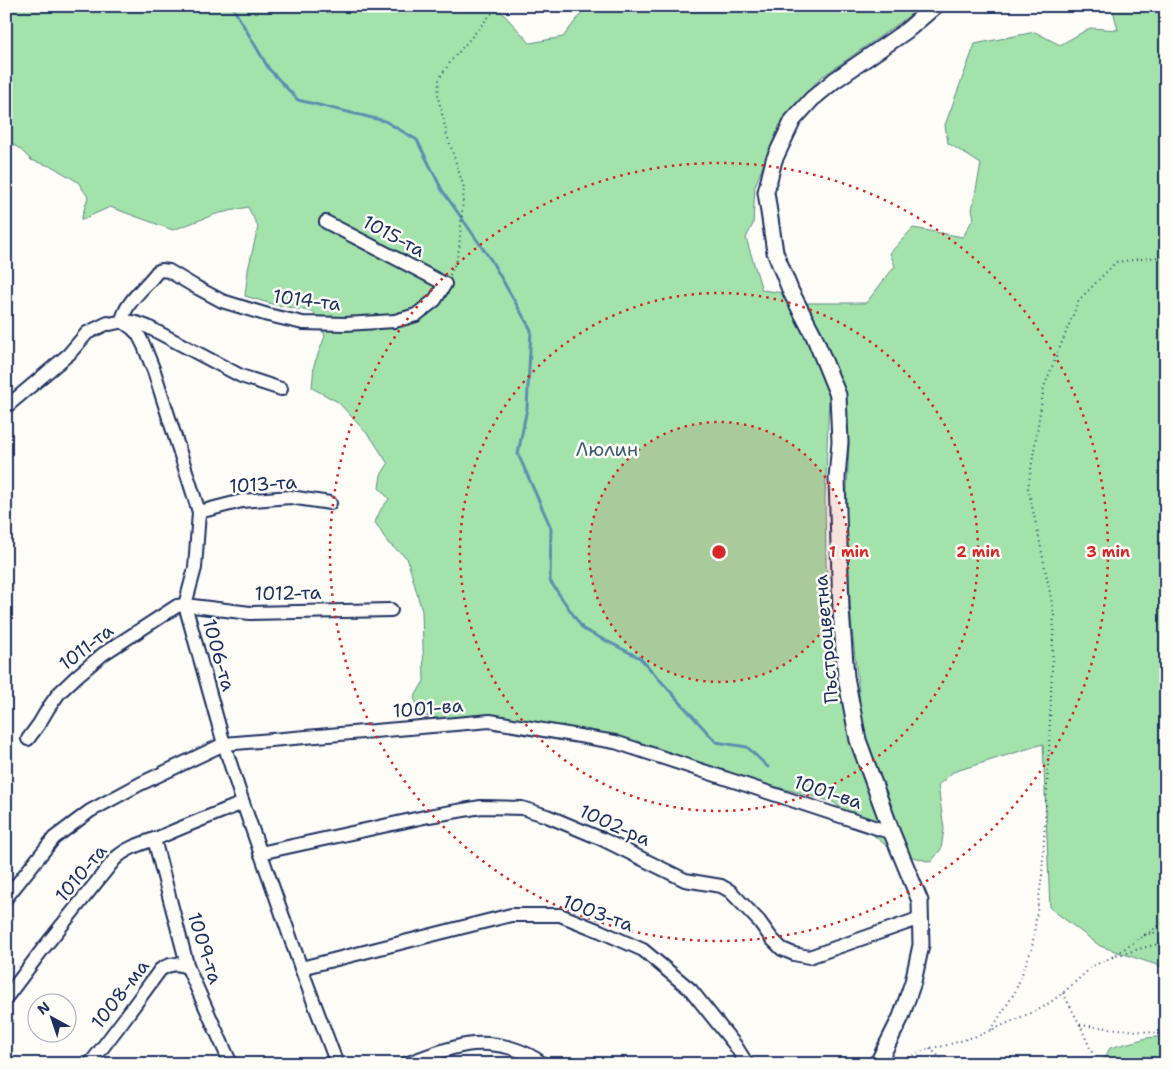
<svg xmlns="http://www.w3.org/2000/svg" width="1172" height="1070" viewBox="0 0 1172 1070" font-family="'Shantell Sans',sans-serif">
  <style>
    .green { fill: #a3e2ab; stroke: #5f8884 }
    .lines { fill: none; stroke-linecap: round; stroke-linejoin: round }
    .stream { stroke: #5b8fb0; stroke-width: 3 }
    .minor-casing { stroke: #1b2f5e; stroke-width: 16 }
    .tertiary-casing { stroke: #1b2f5e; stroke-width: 19 }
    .path { stroke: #1b2f5e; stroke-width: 2; stroke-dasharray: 1 4; stroke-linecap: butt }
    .minor { stroke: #fdfcf7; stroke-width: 12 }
    .tertiary { stroke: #fdfcf7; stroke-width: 15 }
    .ring { fill: none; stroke: #d62828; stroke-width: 2.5; stroke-dasharray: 2.5 5 }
    .labels { text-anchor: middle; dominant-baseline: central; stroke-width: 5; stroke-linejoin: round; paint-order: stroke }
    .street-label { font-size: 19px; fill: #1b2f5e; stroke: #fdfcf7 }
    .park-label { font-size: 19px; fill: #3d5c71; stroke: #fdfcf7 }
    .centre { fill: #d62828; stroke: #fdfcf7; stroke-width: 2.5 }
    .ring-label { font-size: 15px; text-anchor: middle; font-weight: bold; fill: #d62828; stroke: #fdfcf7; stroke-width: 5; stroke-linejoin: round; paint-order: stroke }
  </style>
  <rect width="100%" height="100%" fill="#fdfcf7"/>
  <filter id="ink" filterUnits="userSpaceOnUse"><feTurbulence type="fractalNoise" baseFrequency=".02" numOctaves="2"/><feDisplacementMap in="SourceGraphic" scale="10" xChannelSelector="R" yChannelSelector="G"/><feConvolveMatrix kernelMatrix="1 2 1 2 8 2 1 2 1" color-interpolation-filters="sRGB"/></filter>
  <g filter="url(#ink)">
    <!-- green -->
    <g class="green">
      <polygon points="6,6 496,6 530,43 563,37 587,6 920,6 905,19 819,79 780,124 755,186 753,224 746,238 762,290 784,293 822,369 829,397 825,500 826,565 850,729 894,852 833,802 759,782 717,777 648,746 587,732 495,730 463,718 443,720 422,715 414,698 424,681 422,611 407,558 388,543 375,522 381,509 389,499 379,488 381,475 388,464 372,439 338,402 312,388 314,365 325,336 314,312 272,304 245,296 248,270 258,227 248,207 216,214 173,230 110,207 81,220 88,197 78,182 53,167 31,160 20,149 6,140"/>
      <polygon points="1112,6 1166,6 1166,968 1100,946 1050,908 1043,744 953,772 938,785 944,829 941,849 931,862 905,855 864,737 851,621 846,510 849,445 845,390 806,303 866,303 895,266 890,253 913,228 963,237 974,217 972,210 981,164 948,143 945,125 975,44 1035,32 1060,45 1090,28 1118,30"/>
      <polygon points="1166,1036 1166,1064 1101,1064 1110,1048 1147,1038"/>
    </g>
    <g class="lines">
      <!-- stream -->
      <polyline class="stream" points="232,6 269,69 298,100 385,121 417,140 442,190 491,260 531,330 527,408 518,454 551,528 550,581 583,629 640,658 716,742 747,747 768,767"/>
      <defs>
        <g id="minor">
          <polyline points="122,321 132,328 138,334 144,346 154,371 199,512 195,568 185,605 224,744 243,803 301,968 337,1064"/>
          <path d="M122 321C125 302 146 287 157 272L161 270 169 271 194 286 222 301 268 315 303 323 345 324 395 321 416 315 435 300 445 284 326 222"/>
          <path d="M6 407 69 354 87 333 108 323 110 324C126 320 133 321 148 327L241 376 281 389"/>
          <polyline points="199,512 242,501 290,497 330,503"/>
          <polyline points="28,739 39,724 49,707 59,693 77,676 103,654 177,606 185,605 250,613 391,610"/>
          <polyline points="154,839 188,968 231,1064"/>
          <polyline points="260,853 429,816 481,807 522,808 547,816 602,839 685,880 721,886 730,891 759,921 772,939 782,949 794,954 809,957 921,918"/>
          <polyline points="6,898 54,838 90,811 140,784 224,744 490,721 615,742 892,833"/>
          <polyline points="301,968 511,915 560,915 600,931 643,950 691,990 735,1045 747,1064"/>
          <path d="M6 998 42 950 115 859C127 847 144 843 160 837 187 825 215 814 243 803"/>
          <path d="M90 1064 122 1022 160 970C168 964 179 962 188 968"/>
          <path d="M406 1064C426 1056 452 1046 473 1044 497 1042 524 1049 543 1064"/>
        </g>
        <polyline id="tertiary" points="875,1064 879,1061 901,1017 913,982 921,945 920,901 892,833 858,740 846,677 841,610 837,478 840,442 838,395 814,336 791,292 775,252 766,192 774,160 793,120 812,99 835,80 906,31 935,6"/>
      </defs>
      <!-- minor casing -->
      <use href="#minor" class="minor-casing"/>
      <!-- tertiary casing -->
      <use href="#tertiary" class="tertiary-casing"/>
      <!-- path -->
      <g class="path">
        <polyline points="450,275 456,261 459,249 464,188 447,135 438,97 439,79 451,61 498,6"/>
        <polyline points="1144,935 1166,930"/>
        <polyline points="1112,957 1166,921"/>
        <polyline points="1063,993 1080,1025 1097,1064"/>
        <polyline points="1080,1025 1166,1034"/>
        <polyline points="991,1030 1015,992 1032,948 1042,875 1049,748 1054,613 1040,543 1028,488 1044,387 1079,300 1116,262 1166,256"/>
        <polyline points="930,1048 946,1064"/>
        <polyline points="894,1061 900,1061 930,1048 944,1046 980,1035 1042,1008 1063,993 1093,966 1110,958 1142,948 1166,942"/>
      </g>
      <!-- minor -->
      <use href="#minor" class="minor"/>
      <!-- tertiary -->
      <use href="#tertiary" class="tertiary"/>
    </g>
  </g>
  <!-- distance rings -->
  <circle cx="719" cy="552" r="130" fill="#d62828" fill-opacity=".12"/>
  <g class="ring">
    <circle cx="719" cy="552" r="130"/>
    <circle cx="719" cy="552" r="259"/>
    <circle cx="719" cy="552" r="389"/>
  </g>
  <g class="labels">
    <!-- street labels -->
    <g class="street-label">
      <text transform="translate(394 236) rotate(28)">1015-та</text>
      <text transform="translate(307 300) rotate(7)">1014-та</text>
      <text transform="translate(263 484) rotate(-4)">1013-та</text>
      <text transform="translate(288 593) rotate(-1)">1012-та</text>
      <text transform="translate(826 639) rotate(-95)">Пъстроцветна</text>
      <text transform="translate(86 647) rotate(-38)">1011-та</text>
      <text transform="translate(219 655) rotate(74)">1006-та</text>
      <text transform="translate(428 708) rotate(-5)">1001-ва</text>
      <text transform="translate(828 792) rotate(18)">1001-ва</text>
      <text transform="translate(615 825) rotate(24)">1002-ра</text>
      <text transform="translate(81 873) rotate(-50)">1010-та</text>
      <text transform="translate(598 913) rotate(20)">1003-та</text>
      <text transform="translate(205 948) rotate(72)">1009-та</text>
      <text transform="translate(120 994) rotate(-52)">1008-ма</text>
    </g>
    <!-- park labels -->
    <g class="park-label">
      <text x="607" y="449">Люлин</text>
    </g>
  </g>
  <circle cx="719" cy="552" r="8" class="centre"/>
  <g class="ring-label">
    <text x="849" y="557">1 min</text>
    <text x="978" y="557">2 min</text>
    <text x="1108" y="557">3 min</text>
  </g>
  <!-- margin -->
  <rect width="1172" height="1070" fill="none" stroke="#fdfcf7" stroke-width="25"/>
  <rect x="12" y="12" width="1147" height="1045" fill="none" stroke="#1b2f5e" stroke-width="2" filter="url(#ink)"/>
  <!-- north arrow -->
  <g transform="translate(52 1018) rotate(320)"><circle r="24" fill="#fdfcf7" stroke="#a3aaba"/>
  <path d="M0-4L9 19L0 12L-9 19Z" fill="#1b2f5e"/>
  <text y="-8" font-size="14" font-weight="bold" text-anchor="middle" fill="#1b2f5e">N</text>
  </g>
</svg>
